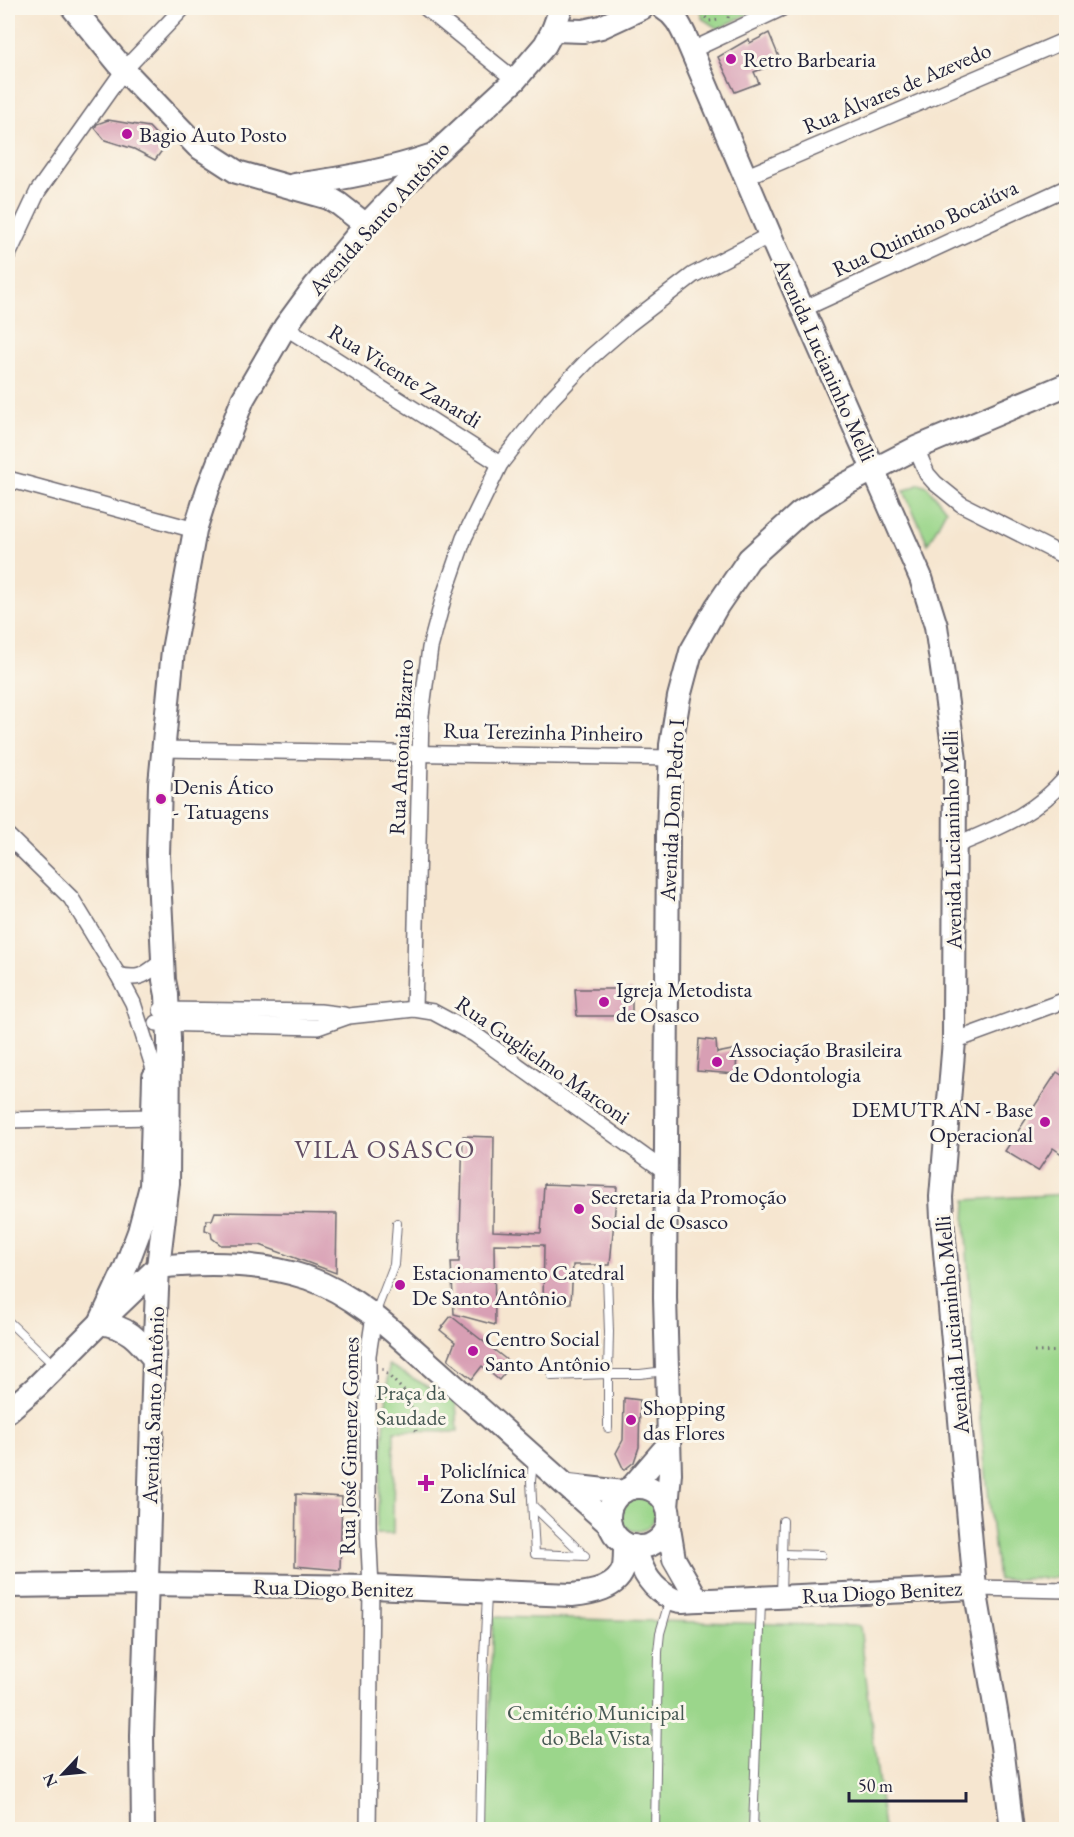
<svg xmlns="http://www.w3.org/2000/svg" width="1074" height="1837" viewBox="0 0 1074 1837" font-family="'EB Garamond',serif">
  <style>
    .green { fill: #9bd68b; stroke: #5e7c63; stroke-width: 1.5 }
    .building { fill: #d89fb4 }
    .lines { fill: none; stroke-linecap: round; stroke-linejoin: round }
    .lane-casing { stroke: #6c676f; stroke-width: 10 }
    .street-casing { stroke: #6c676f; stroke-width: 18 }
    .secondary-casing { stroke: #6c676f; stroke-width: 26 }
    .path { stroke: #6c676f; stroke-width: 3; stroke-dasharray: 1.5 4.5; stroke-linecap: butt }
    .lane { stroke: #fff; stroke-width: 8 }
    .street { stroke: #fff; stroke-width: 15 }
    .secondary { stroke: #fff; stroke-width: 22 }
    .poi-dot { fill: #b5179e; stroke: #fbf7ec; stroke-width: 2 }
    .labels { text-anchor: middle; dominant-baseline: central; stroke-width: 6; stroke-linejoin: round; paint-order: stroke }
    .poi-label { font-size: 22px; fill: #22223b; stroke: #fbf7ec; text-anchor: start }
    .street-label { font-size: 22px; fill: #22223b; stroke: #fbf7ec }
    .park-label { font-size: 22px; fill: #465853; stroke: #fbf7ec }
    .quarter-label { font-size: 26px; letter-spacing: 1.5px; fill: #624e65; stroke: #fbf7ec }
  </style>
  <rect width="100%" height="100%" fill="#fbf7ec"/>
  <filter id="ink" filterUnits="userSpaceOnUse"><feTurbulence type="fractalNoise" baseFrequency=".0167" numOctaves="2"/><feDisplacementMap in="SourceGraphic" scale="12" xChannelSelector="R" yChannelSelector="G"/><feConvolveMatrix kernelMatrix="1 2 1 2 8 2 1 2 1" color-interpolation-filters="sRGB"/></filter>
  <filter id="wash" filterUnits="userSpaceOnUse"><feTurbulence type="fractalNoise" baseFrequency=".008" numOctaves="4" result="noise"/><feDisplacementMap in="SourceGraphic" scale="24" xChannelSelector="R" yChannelSelector="G"/><feGaussianBlur stdDeviation="1.35" result="paint"/><feColorMatrix in="noise" values="0 0 0 0 0 0 0 0 0 0 0 0 0 0 0 0 0 1.4 0 .05"/><feComposite in="paint" operator="in"/></filter>
  <g filter="url(#wash)">
    <rect width="100%" height="100%" fill="#f6e6d0"/>
    <!-- green -->
    <g class="green">
      <polygon points="699,8 760,8 718,29 703,19"/>
      <polygon points="919,483 927,486 946,510 928,544 904,491"/>
      <polygon points="1066,1194 1066,1577 998,1580 976,1385 965,1222 966,1200"/>
      <polygon points="389,1365 456,1402 458,1432 394,1431 393,1534 376,1534"/>
      <circle cx="637" cy="1513" r="18"/>
      <polygon points="493,1617 860,1626 884,1829 485,1830"/>
    </g>
    <g id="blocks">
      <!-- building -->
      <g class="building">
        <polygon points="769,33 781,62 754,72 759,83 735,92 718,57 749,39 750,43"/>
        <polygon points="108,120 149,127 166,145 155,160 134,149 105,140 95,128 97,124"/>
        <polygon points="575,989 632,989 632,1016 577,1016"/>
        <polygon points="699,1039 716,1041 717,1053 737,1049 736,1074 697,1071"/>
        <polygon points="1057,1072 1066,1078 1066,1157 1053,1148 1038,1171 1005,1151"/>
        <polygon points="463,1136 494,1137 493,1231 541,1233 544,1184 617,1187 610,1265 573,1265 571,1303 543,1304 544,1245 494,1244 495,1325 454,1314 451,1262 459,1262"/>
        <polygon points="215,1212 337,1214 336,1273 260,1245 221,1245 212,1238 211,1232 205,1230 206,1220 212,1220"/>
        <polygon points="451,1316 512,1364 499,1380 482,1366 472,1379 448,1360 455,1342 440,1330"/>
        <polygon points="624,1398 640,1400 639,1447 634,1462 624,1470 616,1453 623,1440"/>
        <polygon points="296,1494 342,1497 340,1570 295,1566"/>
      </g>
    </g>
  </g>
  <g filter="url(#ink)">
    <use href="#blocks" fill-opacity="0" stroke="#6c676f" stroke-width="1.5"/>
    <g class="lines">
      <defs>
        <g id="lane">
          <polyline points="607,1275 609,1332 608,1374 640,1374 665,1371"/>
          <polyline points="375,1314 394,1265 397,1223"/>
          <polyline points="8,1321 54,1365"/>
          <polyline points="552,1376 608,1374 608,1428"/>
          <polyline points="533,1462 531,1481 535,1554 585,1556"/>
          <polyline points="533,1506 585,1556"/>
          <polyline points="782,1554 821,1555"/>
          <polyline points="781,1595 783,1521"/>
          <polyline points="480,1830 483,1678 487,1595"/>
          <polyline points="655,1830 658,1652 660,1633 670,1599"/>
          <polyline points="753,1830 761,1601"/>
        </g>
        <g id="street">
          <polyline points="426,8 515,80"/>
          <polyline points="690,51 782,8"/>
          <polyline points="745,177 1066,40"/>
          <polyline points="8,255 38,191 124,70 183,8"/>
          <polyline points="803,309 1066,188"/>
          <polyline points="285,327 500,464"/>
          <polyline points="916,448 927,474 935,483 961,504 1066,557"/>
          <polyline points="8,479 195,530"/>
          <polyline points="163,749 671,758"/>
          <polyline points="8,836 71,898 118,975 133,1003 154,1069"/>
          <path d="M955 846C999 827 1034 815 1066 778"/>
          <path d="M118 975C141 981 145 974 163 961"/>
          <polyline points="414,1009 421,715 430,648 444,596 464,538 500,464 551,399 592,356 629,324 693,275 770,235"/>
          <polyline points="161,1010 320,1012 344,1015"/>
          <polyline points="157,1023 318,1027 349,1016 414,1009 433,1012 474,1034 666,1172"/>
          <polyline points="954,1041 1066,1000"/>
          <polyline points="8,1120 153,1117"/>
          <polyline points="975,1588 1066,1590"/>
          <polyline points="368,1830 371,1587 368,1526 368,1355 374,1316"/>
        </g>
        <g id="secondary">
          <polyline points="73,8 124,70 197,146 237,172 329,198 339,204 366,225"/>
          <path d="M663 8C675 15 680 25 686 38L770 235 921 578 936 626 955 760 954 1041 941 1197 942 1218 975 1588 1002 1746 1012 1830"/>
          <polyline points="553,30 583,31 601,27 642,8"/>
          <path d="M295 185C341 179 386 171 430 156"/>
          <path d="M158 1267C207 1262 261 1262 308 1278 359 1296 400 1338 440 1373 497 1424 553 1474 610 1525"/>
          <polyline points="110,1313 158,1267"/>
          <path d="M100 1323C128 1327 137 1338 154 1359"/>
          <polyline points="8,1411 36,1387 100,1323 125,1269 139,1232 151,1186 154,1077"/>
          <polyline points="569,1486 623,1492"/>
          <circle cx="639" cy="1517" r="30"/>
          <polyline points="631,1488 668,1445"/>
          <polyline points="667,1507 670,1473 665,1298 668,835 671,745 679,697 691,652 717,606 749,559 800,513 844,485 916,448 1066,385"/>
          <polyline points="668,1522 674,1559 697,1599"/>
          <path d="M634 1546C641 1566 646 1582 664 1594 669 1597 675 1601 681 1601 691 1601 700 1599 710 1600L975 1588"/>
          <path d="M8 1586 146 1584 371 1587 572 1595C591 1593 618 1589 624 1567 625 1560 625 1551 625 1544"/>
          <polyline points="143,1830 142,1736 154,1359 158,1267 168,1183 169,1039 167,995 164,980 158,855 160,784 173,650 195,530 208,489 243,399 285,327 315,286 366,225 434,155 515,80 545,45 553,30 561,8"/>
        </g>
      </defs>
      <!-- lane casing -->
      <use href="#lane" class="lane-casing"/>
      <!-- street casing -->
      <use href="#street" class="street-casing"/>
      <!-- secondary casing -->
      <use href="#secondary" class="secondary-casing"/>
      <!-- path -->
      <g class="path">
        <polyline points="698,8 699,11 709,21 719,20"/>
        <polyline points="699,11 706,8"/>
        <polyline points="728,18 730,8"/>
        <polyline points="1034,1352 1066,1351"/>
        <polyline points="382,1369 408,1395 433,1398"/>
        <polyline points="408,1395 416,1431"/>
      </g>
      <!-- lane -->
      <use href="#lane" class="lane"/>
      <!-- street -->
      <use href="#street" class="street"/>
      <!-- secondary -->
      <use href="#secondary" class="secondary"/>
    </g>
  </g>
  <!-- markers -->
  <g class="poi-dot">
    <circle cx="731" cy="59" r="6"/>
    <circle cx="127" cy="134" r="6"/>
    <circle cx="161" cy="799" r="6"/>
    <circle cx="604" cy="1002" r="6"/>
    <circle cx="717" cy="1062" r="6"/>
    <circle cx="1045" cy="1122" r="6"/>
    <circle cx="579" cy="1209" r="6"/>
    <circle cx="400" cy="1285" r="6"/>
    <circle cx="473" cy="1351" r="6"/>
    <circle cx="631" cy="1420" r="6"/>
    <path d="M423 1474h6v6h6v6h-6v6h-6v-6h-6v-6h6z"/>
  </g>
  <g class="labels">
    <!-- poi labels -->
    <g class="poi-label">
      <text x="743" y="59">Retro Barbearia</text>
      <text x="139" y="134">Bagio Auto Posto</text>
      <text x="173" y="786">Denis Ático<tspan x="173" dy="25">- Tatuagens</tspan></text>
      <text x="616" y="989">Igreja Metodista<tspan x="616" dy="25">de Osasco</tspan></text>
      <text x="729" y="1049">Associação Brasileira<tspan x="729" dy="25">de Odontologia</tspan></text>
      <text x="1033" y="1109" text-anchor="end">DEMUTRAN - Base<tspan x="1033" dy="25">Operacional</tspan></text>
      <text x="591" y="1196">Secretaria da Promoção<tspan x="591" dy="25">Social de Osasco</tspan></text>
      <text x="412" y="1272">Estacionamento Catedral<tspan x="412" dy="25">De Santo Antônio</tspan></text>
      <text x="485" y="1338">Centro Social<tspan x="485" dy="25">Santo Antônio</tspan></text>
      <text x="643" y="1407">Shopping<tspan x="643" dy="25">das Flores</tspan></text>
      <text x="440" y="1470">Policlínica<tspan x="440" dy="25">Zona Sul</tspan></text>
    </g>
    <!-- street labels -->
    <g class="street-label">
      <text transform="translate(897 88) rotate(-23)">Rua Álvares de Azevedo</text>
      <text transform="translate(379 218) rotate(-48)">Avenida Santo Antônio</text>
      <text transform="translate(925 228) rotate(-25)">Rua Quintino Bocaiúva</text>
      <text transform="translate(825 360) rotate(66)">Avenida Lucianinho Melli</text>
      <text transform="translate(405 376) rotate(32)">Rua Vicente Zanardi</text>
      <text transform="translate(543 732) rotate(1)">Rua Terezinha Pinheiro</text>
      <text transform="translate(401 747) rotate(-87)">Rua Antonia Bizarro</text>
      <text transform="translate(672 810) rotate(-87)">Avenida Dom Pedro I</text>
      <text transform="translate(952 840) rotate(-91)">Avenida Lucianinho Melli</text>
      <text transform="translate(543 1060) rotate(35)">Rua Guglielmo Marconi</text>
      <text transform="translate(952 1325) rotate(-95)">Avenida Lucianinho Melli</text>
      <text transform="translate(153 1405) rotate(-88)">Avenida Santo Antônio</text>
      <text transform="translate(349 1446) rotate(-89)">Rua José Gimenez Gomes</text>
      <text transform="translate(333 1588) rotate(1)">Rua Diogo Benitez</text>
      <text transform="translate(882 1592) rotate(-3)">Rua Diogo Benitez</text>
    </g>
    <!-- park labels -->
    <g class="park-label">
      <text x="411" y="1392">Praça da<tspan x="411" dy="25">Saudade</tspan></text>
      <text x="596" y="1712">Cemitério Municipal<tspan x="596" dy="25">do Bela Vista</tspan></text>
    </g>
    <!-- quarter labels -->
    <g class="quarter-label">
      <text x="385" y="1149">VILA OSASCO</text>
    </g>
  </g>
  <!-- margin -->
  <rect width="1074" height="1837" fill="none" stroke="#fbf7ec" stroke-width="30"/>
  <!-- north arrow -->
  <g transform="translate(63 1774) rotate(244)" stroke="#fbf7ec" stroke-width="4.5" paint-order="stroke">
  <path d="M0-4.5L10 22L0 15L-10 22Z" fill="#22223b"/>
  <text y="-9" font-size="16" font-weight="bold" text-anchor="middle" fill="#22223b">N</text>
  </g>
  <!-- scale -->
  <path d="M849 1792v9h117v-9" fill="none" stroke="#22223b" stroke-width="3"/>
  <text x="858" y="1792" font-size="18" fill="#22223b" stroke="#fbf7ec" stroke-width="4.5" paint-order="stroke">50 m</text>
</svg>
